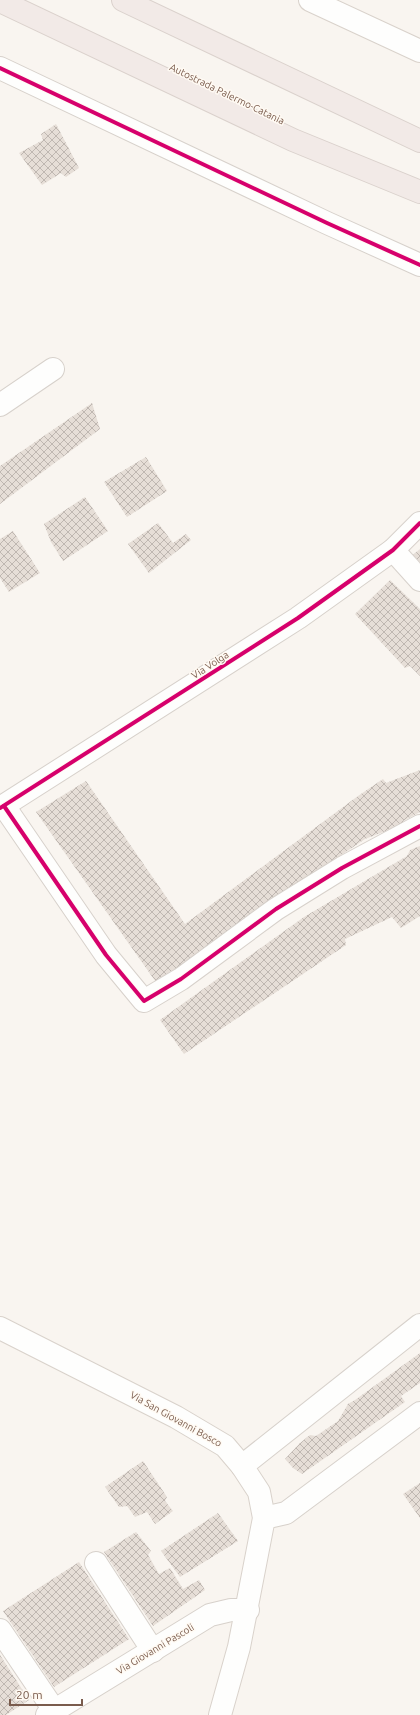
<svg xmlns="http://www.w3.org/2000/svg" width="420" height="1715" viewBox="0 0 420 1715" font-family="Ubuntu,sans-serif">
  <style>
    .building { fill: url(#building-cross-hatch) }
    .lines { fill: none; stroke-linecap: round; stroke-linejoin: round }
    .street-casing { stroke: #d7d1cb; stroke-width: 24 }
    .secondary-casing { stroke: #d9d2cb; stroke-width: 24 }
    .highway-casing { stroke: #dad1cc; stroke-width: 24 }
    .street { stroke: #fefefd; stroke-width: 22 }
    .secondary { stroke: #fefefd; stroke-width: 22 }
    .highway { stroke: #f2eae7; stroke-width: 22 }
    .cycleway-casing { stroke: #fffaf3; stroke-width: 6 }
    .cycleway { stroke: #d6006c; stroke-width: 4 }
    .labels { text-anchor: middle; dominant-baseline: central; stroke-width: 3; stroke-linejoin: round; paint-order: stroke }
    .street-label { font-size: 10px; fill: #7a5c4d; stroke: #fffaf3 }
  </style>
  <defs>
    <pattern id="building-cross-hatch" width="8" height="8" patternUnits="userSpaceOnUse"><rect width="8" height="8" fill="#e6ded7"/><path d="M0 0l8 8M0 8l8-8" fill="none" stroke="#bfb7b1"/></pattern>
  </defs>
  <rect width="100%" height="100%" fill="#f9f5f0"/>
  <!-- building -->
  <g class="building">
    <polygon points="56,124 79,168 66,177 61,173 42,185 19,153 43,140 41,134"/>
    <polygon points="92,403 100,429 0,504 0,466"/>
    <polygon points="146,457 167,491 127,517 104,482"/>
    <polygon points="85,497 108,531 63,561 51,542 44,524"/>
    <polygon points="158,523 173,543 186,534 191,540 149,573 128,544"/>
    <polygon points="13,531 40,573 9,592 0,578 0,539"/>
    <polygon points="420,549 420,562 413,555"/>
    <polygon points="390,580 420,609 420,676 410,666 405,668 355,614"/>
    <polygon points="420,770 420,812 403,821 404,824 365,839 279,897 158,985 36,812 86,781 185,924 358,796 383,779 386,783"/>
    <polygon points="420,846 420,916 401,928 392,917 345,939 346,945 184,1054 160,1020 304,917 407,856 410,850"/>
    <polygon points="420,1353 420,1383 401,1396 405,1402 302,1474 293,1468 285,1459 300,1443 310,1435 316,1436 338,1421 348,1404 355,1400"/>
    <polygon points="143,1461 167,1497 165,1501 173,1511 155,1524 147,1512 135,1517 127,1506 119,1507 105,1487"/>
    <polygon points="420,1483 420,1518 403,1494"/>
    <polygon points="218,1513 238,1541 180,1577 161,1551"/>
    <polygon points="136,1532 151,1551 148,1555 159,1574 170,1568 183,1589 199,1580 205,1590 153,1626 104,1552"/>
    <polygon points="79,1562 129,1639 54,1687 3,1611"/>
    <polygon points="0,1655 29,1700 6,1715 0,1715"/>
  </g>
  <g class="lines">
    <defs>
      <g id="street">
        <polyline points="0,68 327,223 420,265"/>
        <polyline points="0,405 53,369"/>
        <polyline points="393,550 420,580"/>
        <polyline points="4,806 106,955 144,1001 181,979 276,909 342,868 420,826"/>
        <polyline points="0,808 298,618 393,550 420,523"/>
        <polyline points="242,1466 420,1325"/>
        <polyline points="264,1518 286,1513 420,1413"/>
        <polyline points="96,1563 153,1651"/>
        <polyline points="0,1630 54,1710"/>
        <polyline points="47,1715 210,1615 231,1610 248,1610"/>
      </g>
      <g id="secondary">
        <polyline points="310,0 420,51"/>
        <polyline points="0,1328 176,1417 225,1446 242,1466 259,1492 264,1518 239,1647 220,1715"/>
      </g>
      <g id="highway">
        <polyline points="123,0 420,141"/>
        <polyline points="0,1 293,140 420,192"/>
      </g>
    </defs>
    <!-- street casing -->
    <use href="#street" class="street-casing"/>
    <!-- secondary casing -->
    <use href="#secondary" class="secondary-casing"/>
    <!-- highway casing -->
    <use href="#highway" class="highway-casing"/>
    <!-- street -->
    <use href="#street" class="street"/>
    <!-- secondary -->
    <use href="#secondary" class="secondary"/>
    <!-- highway -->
    <use href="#highway" class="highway"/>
    <defs>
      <g id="cycleway">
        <polyline points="0,68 327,223 420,265"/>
        <polyline points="4,806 106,955 144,1001 181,979 276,909 342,868 420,826"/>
        <polyline points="0,808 298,618 393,550 420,523"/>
      </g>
    </defs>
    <!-- cycleway casing -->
    <use href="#cycleway" class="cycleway-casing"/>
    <!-- cycleway -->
    <use href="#cycleway" class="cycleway"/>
  </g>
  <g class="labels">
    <!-- street labels -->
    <g class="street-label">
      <text transform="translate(227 94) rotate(26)">Autostrada Palermo-Catania</text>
      <text transform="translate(210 665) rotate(-33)">Via Volga</text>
      <text transform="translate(176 1419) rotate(29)">Via San Giovanni Bosco</text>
      <text transform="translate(155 1649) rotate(-31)">Via Giovanni Pascoli</text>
    </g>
  </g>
  <!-- scale -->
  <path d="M10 1699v6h72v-6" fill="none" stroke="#7a5c4d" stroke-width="2"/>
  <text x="16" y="1699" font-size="12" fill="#7a5c4d" stroke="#fffaf3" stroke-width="3" paint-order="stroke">20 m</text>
</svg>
